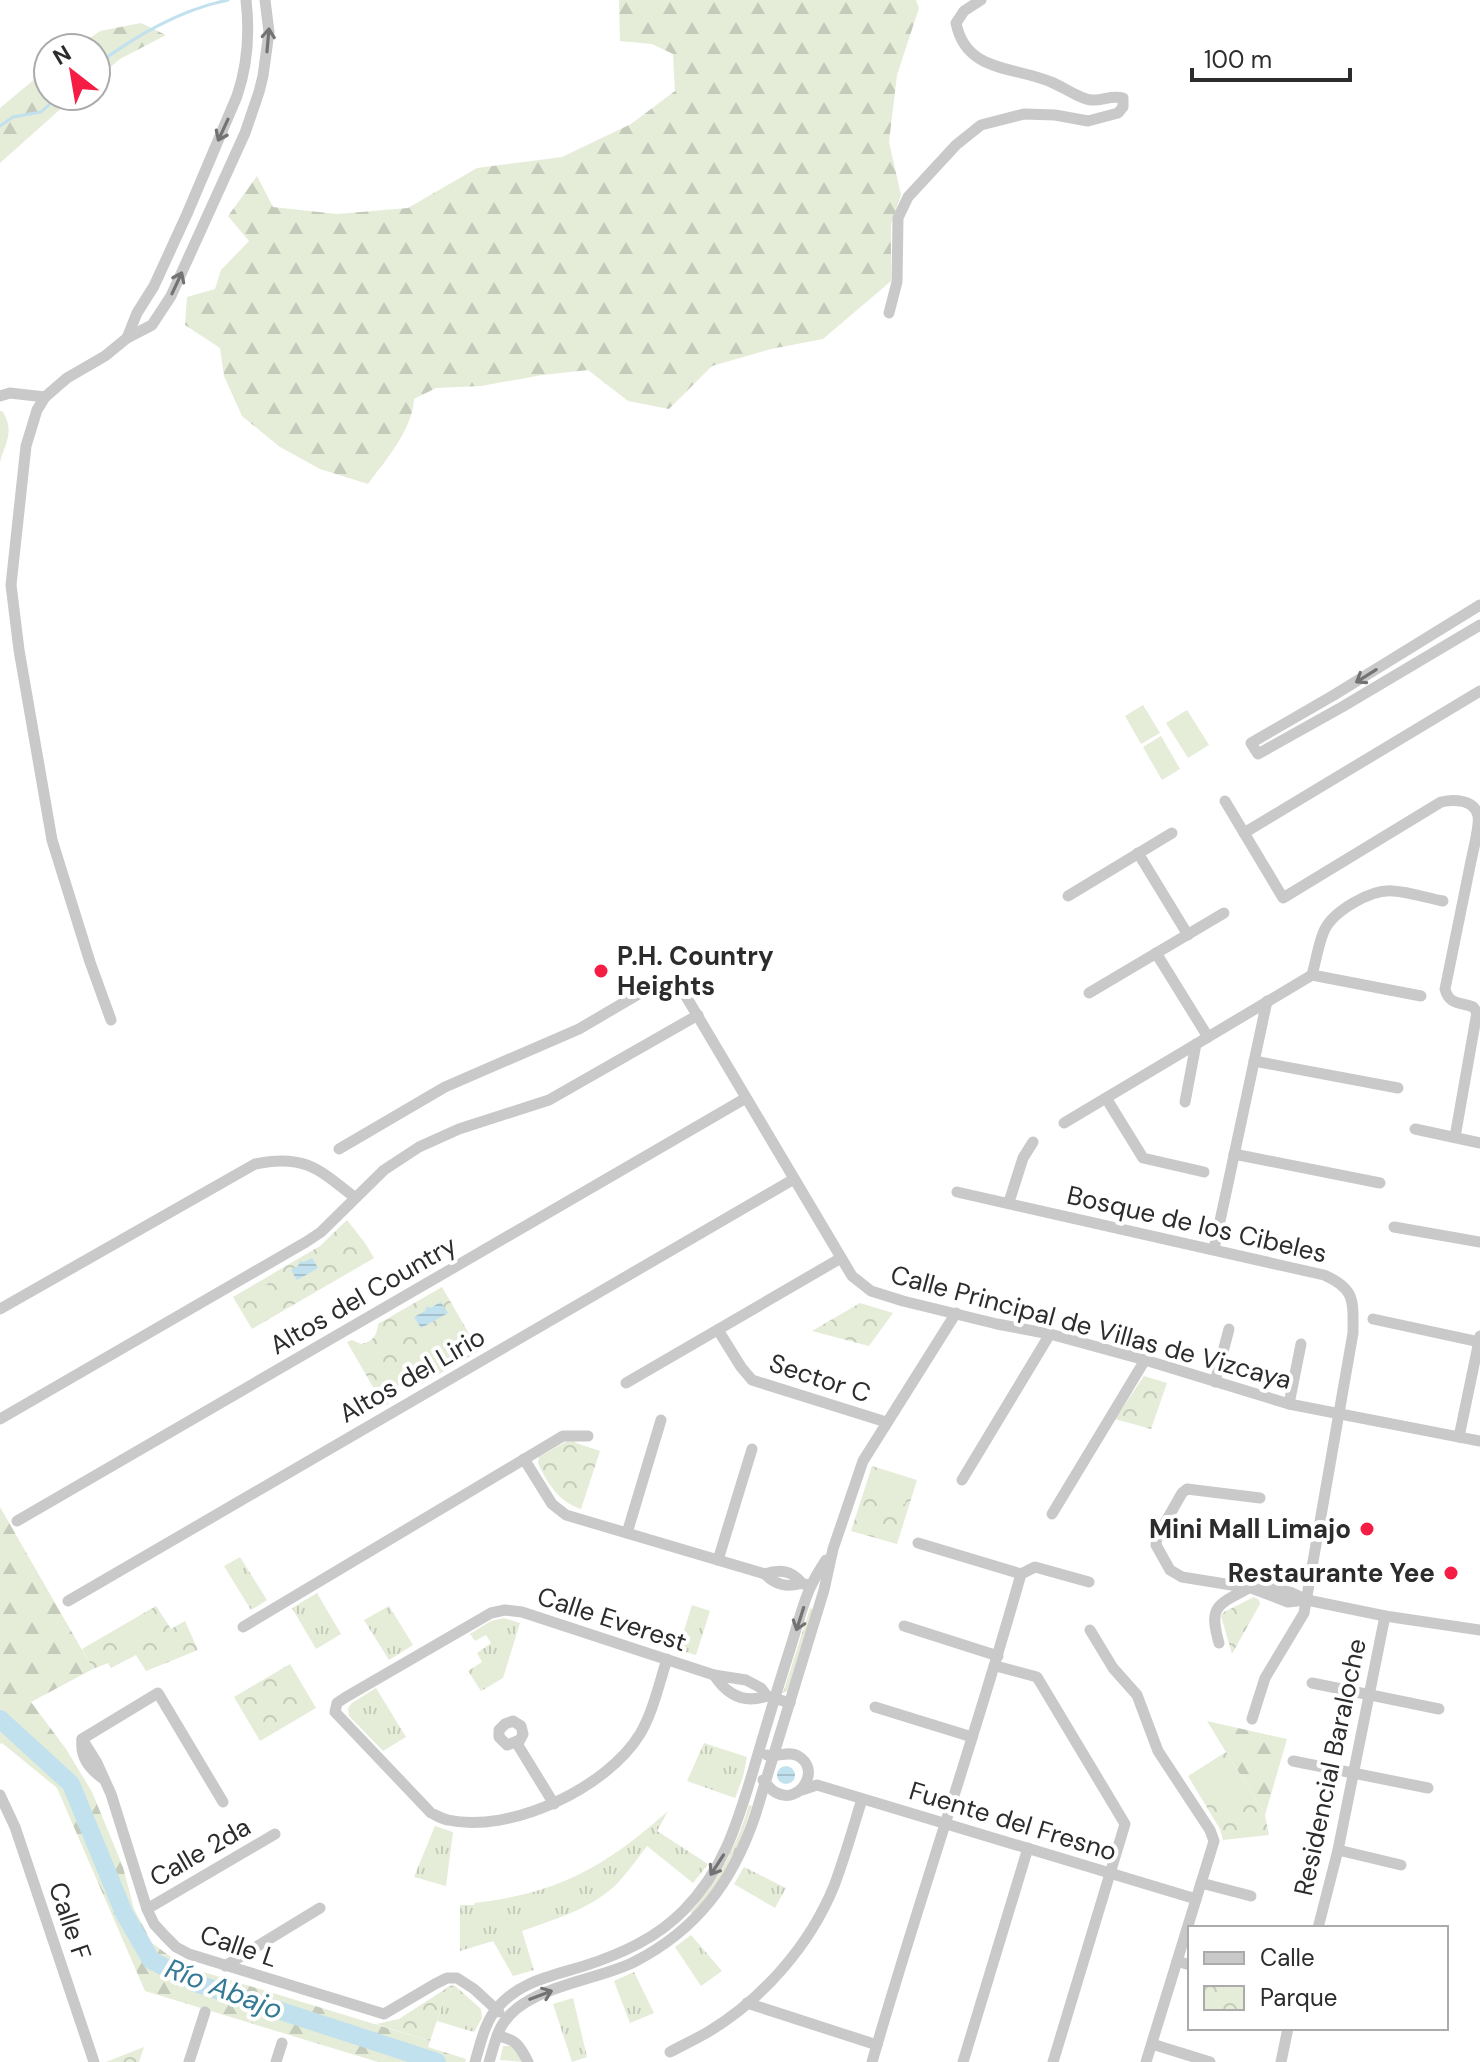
<svg xmlns="http://www.w3.org/2000/svg" width="1480" height="2062" viewBox="0 0 1480 2062" font-family="'DM Sans',sans-serif">
  <style>
    .grass { fill: url(#grass-tufts) }
    .forest { fill: url(#forest-firs) }
    .park { fill: url(#park-crowns) }
    .pitch { fill: #e5ecd8 }
    .water { fill: url(#water-rules) }
    .lines { fill: none; stroke-linecap: round; stroke-linejoin: round }
    .stream { stroke: #c2e1ee; stroke-width: 3 }
    .river { stroke: #c2e1ee; stroke-width: 18 }
    .minor { stroke: #c9c9c9; stroke-width: 11 }
    .oneway { stroke: #737373 }
    .poi-dot { fill: #f51d44; stroke: #fff; stroke-width: 3 }
    .labels { text-anchor: middle; dominant-baseline: central; stroke-width: 8; stroke-linejoin: round; paint-order: stroke }
    .poi-label { font-size: 26px; font-weight: bold; fill: #2c2c2c; stroke: #fff; text-anchor: end }
    .street-label { font-size: 26px; fill: #2c2c2c; stroke: #fff }
    .water-label { font-size: 28px; font-style: italic; fill: #347a95; stroke: #fff }
  </style>
  <defs>
    <pattern id="grass-tufts" width="24" height="20" patternUnits="userSpaceOnUse" patternTransform="scale(2)"><rect width="24" height="20" fill="#e5ecd8"/><path d="M3 7l-1-3M5 7V3M7 7l1-3M15 17l-1-3M17 17v-4M19 17l1-3" fill="none" stroke="#c5cbba"/></pattern>
    <pattern id="forest-firs" width="22" height="20" patternUnits="userSpaceOnUse" patternTransform="scale(2)"><rect width="22" height="20" fill="#e5ecd8"/><path d="M5 1l3.5 6h-7zM16 11l3.5 6h-7z" fill="#c5cbba"/></pattern>
    <pattern id="park-crowns" width="20" height="18" patternUnits="userSpaceOnUse" patternTransform="scale(2)"><rect width="20" height="18" fill="#e5ecd8"/><path d="M2 6a3 3 0 1 1 6 0M12 15a3 3 0 1 1 6 0" fill="none" stroke="#c5cbba"/></pattern>
    <pattern id="water-rules" width="6" height="5" patternUnits="userSpaceOnUse" patternTransform="scale(2)"><rect width="6" height="5" fill="#c2e1ee"/><path d="M0 2.5h6" fill="none" stroke="#a7c1cc"/></pattern>
  </defs>
  <rect width="100%" height="100%" fill="#fff"/>
  <!-- grass -->
  <g class="grass">
    <polygon points="240,1557 267,1600 251,1610 224,1566"/>
    <polygon points="317,1593 341,1634 316,1649 292,1608"/>
    <polygon points="692,1605 710,1611 696,1655 678,1650"/>
    <polygon points="389,1606 413,1645 389,1660 364,1620"/>
    <polygon points="810,1608 813,1610 788,1691 783,1693"/>
    <polygon points="504,1618 520,1623 503,1678 481,1691 468,1671 482,1662 477,1653 491,1643 486,1635 475,1641 470,1634 491,1621"/>
    <polygon points="376,1688 406,1737 383,1751 349,1716 348,1708 352,1703"/>
    <polygon points="704,1743 747,1757 743,1777 735,1798 687,1781"/>
    <path d="M749 1805 752 1806 737 1849 714 1889 692 1914 690 1912C719 1881 737 1845 749 1805Z"/>
    <path d="M668 1811 657 1831 708 1864 693 1883 647 1846C639 1856 632 1867 623 1877 598 1907 558 1918 522 1931L534 1970 513 1976 493 1941 460 1951V1905H474L475 1903C559 1893 605 1867 668 1811Z"/>
    <polygon points="435,1826 453,1832 446,1886 414,1877"/>
    <polygon points="744,1867 786,1888 775,1908 734,1884"/>
    <polygon points="691,1935 722,1971 701,1986 675,1947"/>
    <polygon points="634,1972 654,2013 630,2023 614,1981"/>
    <polygon points="454,1985 481,2009 482,2018 474,2032 437,2021 443,2003"/>
    <polygon points="573,1998 587,2057 572,2062 553,2004"/>
    <polygon points="503,2046 510,2046 518,2049 524,2062 500,2060"/>
  </g>
  <!-- forest -->
  <g class="forest">
    <path d="M619 0H916L919 8 897 75 889 142 901 195 891 224V281L823 339 771 349 712 366 669 409 628 401 588 370 542 375 481 386 436 388 414 399C412 431 386 459 368 484L320 469 280 447 242 416 224 376 220 348 185 325 187 297 215 289 221 270 249 241 228 216 257 176 273 207 337 214 408 208 477 168 562 157 631 124 675 91 673 54 652 44 620 41Z"/>
    <polygon points="141,23 166,35 120,59 96,79 96,48 76,48 100,31"/>
    <polygon points="48,68 48,96 75,96 0,163 0,108"/>
    <path d="M0 411H2C15 430 6 442 0 462Z"/>
    <polygon points="0,1507 93,1669 31,1702 66,1749 92,1792 123,1867 134,1909 152,1943 171,1957 197,1970 430,2041 428,2047 466,2059 465,2062 378,2062 145,1991 57,1788 2,1743 0,1744"/>
    <polygon points="1207,1721 1287,1739 1265,1815"/>
  </g>
  <!-- park -->
  <g class="park">
    <polygon points="347,1220 365,1243 374,1258 252,1329 233,1297 320,1246"/>
    <path d="M442 1287 479 1351 418 1386C402 1379 388 1387 388 1404L384 1406 347 1342 352 1340 361 1344C373 1342 377 1335 378 1324Z"/>
    <polygon points="860,1303 893,1313 869,1346 812,1331"/>
    <polygon points="1144,1376 1167,1383 1151,1429 1115,1419"/>
    <path d="M569 1440 574 1441 576 1443 600 1451 581 1509C559 1502 547 1483 538 1463L539 1457Z"/>
    <polygon points="872,1466 917,1480 897,1544 851,1531"/>
    <polygon points="1254,1597 1259,1600 1260,1604 1232,1654 1221,1616 1224,1612"/>
    <polygon points="156,1606 171,1629 185,1621 198,1650 146,1671 136,1655 111,1668 108,1663 93,1669 82,1649"/>
    <polygon points="290,1664 316,1708 260,1741 234,1697"/>
    <polygon points="1226,1752 1265,1815 1269,1835 1223,1840 1220,1829 1188,1776"/>
    <polygon points="454,1985 443,2003 430,2041 376,2024 399,2019 450,1986"/>
    <polygon points="144,2047 139,2062 106,2062"/>
  </g>
  <!-- pitch -->
  <g class="pitch">
    <polygon points="1143,705 1160,733 1141,744 1125,716"/>
    <polygon points="1187,710 1209,745 1188,758 1166,723"/>
    <polygon points="1161,736 1180,769 1162,780 1143,747"/>
    <polygon points="267,1284 275,1298 260,1307 251,1293"/>
    <polygon points="462,1326 474,1346 433,1370 421,1350"/>
    <polygon points="875,1472 911,1482 905,1504 868,1493"/>
    <polygon points="151,1610 158,1622 125,1642 118,1629"/>
    <polygon points="1224,1759 1250,1800 1224,1815 1199,1774"/>
  </g>
  <!-- water -->
  <g class="water">
    <polygon points="312,1258 318,1268 297,1280 291,1270 298,1266 300,1261 304,1262"/>
    <polygon points="441,1302 448,1313 421,1328 414,1317 425,1311 427,1306 430,1308"/>
    <circle cx="786" cy="1775" r="9"/>
  </g>
  <g class="lines">
    <!-- stream -->
    <g class="stream">
      <path d="M96 65C136 36 179 10 228 0"/>
      <polyline points="0,126 13,117 41,112 59,96"/>
    </g>
    <!-- river -->
    <polyline class="river" points="0,1719 71,1784 124,1913 151,1960 195,1983 437,2062"/>
    <!-- minor -->
    <g class="minor">
      <path d="M889 313 897 282 898 218 908 197 956 145 981 125 1024 114 1055 115 1088 121 1118 113 1123 107V98C1110 95 1103 101 1092 100 1081 100 1062 86 1051 82 1014 66 966 73 956 23L964 11 981 0"/>
      <path d="M127 338 137 313 154 286 187 214 237 96C248 64 250 34 246 0"/>
      <polyline points="0,396 10,393 45,397"/>
      <polyline points="1480,605 1334,695 1251,743 1258,754 1342,707 1480,625"/>
      <path d="M1225 801 1283 898 1441 802C1453 799 1475 799 1478 816 1480 825 1472 855 1470 866 1462 907 1453 948 1445 989 1449 1005 1460 1002 1473 1007L1477 1012 1455 1137"/>
      <polyline points="1244,833 1480,691"/>
      <polyline points="1138,853 1188,935"/>
      <polyline points="1068,896 1172,833"/>
      <polyline points="1156,953 1208,1037"/>
      <path d="M1312 975C1316 961 1318 945 1324 931 1333 911 1371 889 1393 891 1409 892 1427 898 1443 901"/>
      <polyline points="1089,993 1224,913"/>
      <polyline points="111,1020 90,962 52,840 19,650 11,585 26,446 37,410 45,397 67,378 105,356 127,338 152,325 171,296 245,133 259,92 263,76 269,32 265,0"/>
      <polyline points="1254,1061 1398,1088"/>
      <polyline points="1106,1098 1143,1158 1204,1172"/>
      <polyline points="1185,1102 1196,1044"/>
      <polyline points="1064,1123 1312,975 1421,996"/>
      <polyline points="1415,1129 1480,1143"/>
      <polyline points="339,1149 445,1087 579,1029 654,985 670,984 684,993 852,1276 871,1291 903,1301 997,1324 1050,1334 1145,1360 1289,1404 1480,1441"/>
      <polyline points="1234,1154 1380,1183"/>
      <path d="M957 1192 1324 1275C1356 1289 1353 1301 1353 1333L1304 1613 1265 1678 1252 1719"/>
      <polyline points="1009,1202 1023,1158 1033,1142"/>
      <polyline points="1394,1227 1480,1242"/>
      <polyline points="1214,1249 1267,1001"/>
      <path d="M0 1309 255 1164C303 1154 318 1168 354 1197"/>
      <polyline points="1373,1319 1479,1342"/>
      <polyline points="718,1330 741,1367 752,1380 886,1422"/>
      <polyline points="1215,1382 1229,1329"/>
      <polyline points="626,1383 841,1258"/>
      <polyline points="1289,1404 1301,1344"/>
      <polyline points="0,1419 306,1242 321,1232 384,1170 419,1147 459,1129 549,1100 698,1015"/>
      <polyline points="1459,1437 1480,1336"/>
      <path d="M524 1459 552 1504 566 1515 765 1574C775 1585 788 1588 801 1583"/>
      <polyline points="962,1480 1050,1334"/>
      <polyline points="1260,1498 1187,1489 1182,1493 1157,1537 1156,1545 1170,1570 1182,1577 1250,1588 1267,1587 1290,1592 1307,1600 1385,1616 1480,1630"/>
      <polyline points="1052,1514 1145,1360"/>
      <polyline points="17,1521 746,1098"/>
      <polyline points="627,1533 661,1420"/>
      <polyline points="918,1543 1021,1574"/>
      <polyline points="718,1560 752,1449"/>
      <path d="M765 1574C776 1570 788 1570 797 1578 806 1586 796 1582 808 1585"/>
      <polyline points="1254,1589 1288,1602 1306,1600"/>
      <polyline points="68,1601 794,1179"/>
      <polyline points="904,1626 998,1656"/>
      <polyline points="243,1627 563,1436 588,1436"/>
      <polyline points="1090,1630 1113,1668 1137,1695 1158,1751 1210,1830 1214,1841 1146,2062"/>
      <path d="M1219 1643C1208 1605 1218 1605 1249 1588"/>
      <path d="M667 1659C659 1684 653 1712 640 1734 607 1788 510 1834 448 1820 442 1819 436 1815 431 1813L335 1712 337 1703 346 1697 491 1613 505 1610 522 1612 714 1675 746 1680 761 1688 767 1696 790 1703"/>
      <polyline points="996,1666 1037,1677 1125,1824 1053,2062"/>
      <path d="M714 1675C727 1695 744 1704 767 1696"/>
      <polyline points="1312,1683 1439,1709"/>
      <polyline points="875,1707 972,1737"/>
      <polygon points="513,1721 521,1726 523,1734 520,1740 507,1745 499,1737 499,1730 505,1724"/>
      <polyline points="82,1739 97,1763 111,1794 147,1909 154,1924 165,1936 176,1947 189,1954 384,2014 435,1984 447,1978 457,1978 474,1989 499,2012"/>
      <polyline points="82,1739 158,1693 223,1802"/>
      <path d="M82 1740C80 1757 89 1768 102 1778"/>
      <polyline points="516,1742 554,1804"/>
      <polyline points="1293,1761 1428,1788"/>
      <path d="M763 1780C767 1784 771 1791 777 1793 800 1805 822 1769 798 1756 788 1750 778 1758 767 1755"/>
      <polyline points="802,1790 817,1785 1196,1899"/>
      <polyline points="0,1795 15,1827 94,2062"/>
      <polyline points="1338,1850 1401,1865"/>
      <polyline points="1201,1883 1251,1896"/>
      <polyline points="147,1909 275,1834"/>
      <polyline points="1318,1928 1338,1850 1385,1616"/>
      <polyline points="1177,1961 1190,1965"/>
      <polyline points="225,1966 320,1908"/>
      <polyline points="747,2003 877,2045"/>
      <path d="M497 2036C516 2039 520 2046 528 2062"/>
      <polyline points="1152,2044 1210,2062"/>
      <path d="M670 2052C683 2045 696 2039 708 2032 763 1999 810 1945 834 1886 845 1857 853 1828 862 1799"/>
      <polyline points="189,2062 205,2012"/>
      <polyline points="276,2062 282,2043"/>
      <path d="M475 2062C480 2045 484 2026 494 2012 516 1982 551 1976 584 1966 621 1954 657 1938 684 1910 724 1869 737 1824 753 1771 765 1730 777 1690 790 1649 797 1628 802 1605 811 1586 815 1577 821 1568 826 1560"/>
      <path d="M489 2062C493 2050 495 2038 501 2027 523 1986 594 1982 634 1962 697 1930 733 1881 755 1816L824 1590 833 1549 863 1461 956 1313"/>
      <path d="M872 2062C919 1899 975 1738 1021 1574L1035 1567 1089 1582"/>
      <polyline points="963,2062 1028,1848"/>
      <polyline points="1281,2062 1288,2028"/>
    </g>
  </g>
  <!-- one-way arrows -->
  <defs><path id="oneway-shaft" d="M-6 0H5M1.5-3L5.5 0L1.5 3" fill="none" stroke-width="1.6" stroke-linecap="round" stroke-linejoin="round" transform="scale(2)"/></defs>
  <g class="oneway">
    <use href="#oneway-shaft" transform="translate(268 40) rotate(-85)"/>
    <use href="#oneway-shaft" transform="translate(223 130) rotate(115)"/>
    <use href="#oneway-shaft" transform="translate(177 283) rotate(-65)"/>
    <use href="#oneway-shaft" transform="translate(1366 676) rotate(148)"/>
    <use href="#oneway-shaft" transform="translate(800 1619) rotate(108)"/>
    <use href="#oneway-shaft" transform="translate(717 1865) rotate(123)"/>
    <use href="#oneway-shaft" transform="translate(541 1995) rotate(-21)"/>
  </g>
  <!-- markers -->
  <g class="poi-dot">
    <circle cx="601" cy="971" r="8"/>
    <circle cx="1367" cy="1529" r="8"/>
    <circle cx="1451" cy="1573" r="8"/>
  </g>
  <g class="labels">
    <!-- poi labels -->
    <g class="poi-label">
      <text x="617" y="956" text-anchor="start">P.H. Country<tspan x="617" dy="30">Heights</tspan></text>
      <text x="1351" y="1529">Mini Mall Limajo</text>
      <text x="1435" y="1573">Restaurante Yee</text>
    </g>
    <!-- street labels -->
    <g class="street-label">
      <text transform="translate(1197 1224) rotate(13)">Bosque de los Cibeles</text>
      <text transform="translate(363 1295) rotate(-30)">Altos del Country</text>
      <text transform="translate(1091 1327) rotate(15)">Calle Principal de Villas de Vizcaya</text>
      <text transform="translate(412 1375) rotate(-30)">Altos del Lirio</text>
      <text transform="translate(820 1378) rotate(18)">Sector C</text>
      <text transform="translate(612 1619) rotate(18)">Calle Everest</text>
      <text transform="translate(1330 1767) rotate(-78)">Residencial Baraloche</text>
      <text transform="translate(1013 1821) rotate(17)">Fuente del Fresno</text>
      <text transform="translate(200 1852) rotate(-30)">Calle 2da</text>
      <text transform="translate(70 1921) rotate(71)">Calle F</text>
      <text transform="translate(239 1946) rotate(19)">Calle L</text>
    </g>
    <!-- water labels -->
    <g class="water-label">
      <text transform="translate(224 1989) rotate(21)">Río Abajo</text>
    </g>
  </g>
  <!-- legend -->
  <rect x="1188" y="1926" width="260" height="104" fill="#ffffff" stroke="#ababab" stroke-width="2"/>
  <rect x="1204" y="1952" width="40" height="12" fill="#c9c9c9" stroke="#ababab" stroke-width="2"/>
  <text x="1260" y="1966" font-size="24" fill="#2c2c2c">Calle</text>
  <rect x="1204" y="1986" width="40" height="24" fill="url(#park-crowns)" stroke="#ababab" stroke-width="2"/>
  <text x="1260" y="2006" font-size="24" fill="#2c2c2c">Parque</text>
  <!-- north arrow -->
  <g transform="translate(72 72) rotate(329)"><circle r="38" fill="#ffffff" stroke="#ababab" stroke-width="2"/>
  <path d="M0-6L14 30L0 20L-14 30Z" fill="#f51d44"/>
  <text y="-12" font-size="22" font-weight="bold" text-anchor="middle" fill="#2c2c2c">N</text>
  </g>
  <!-- scale -->
  <path d="M1192 68v12h158v-12" fill="none" stroke="#2c2c2c" stroke-width="4"/>
  <text x="1204" y="68" font-size="24" fill="#2c2c2c" stroke="#ffffff" stroke-width="6" paint-order="stroke">100 m</text>
</svg>
